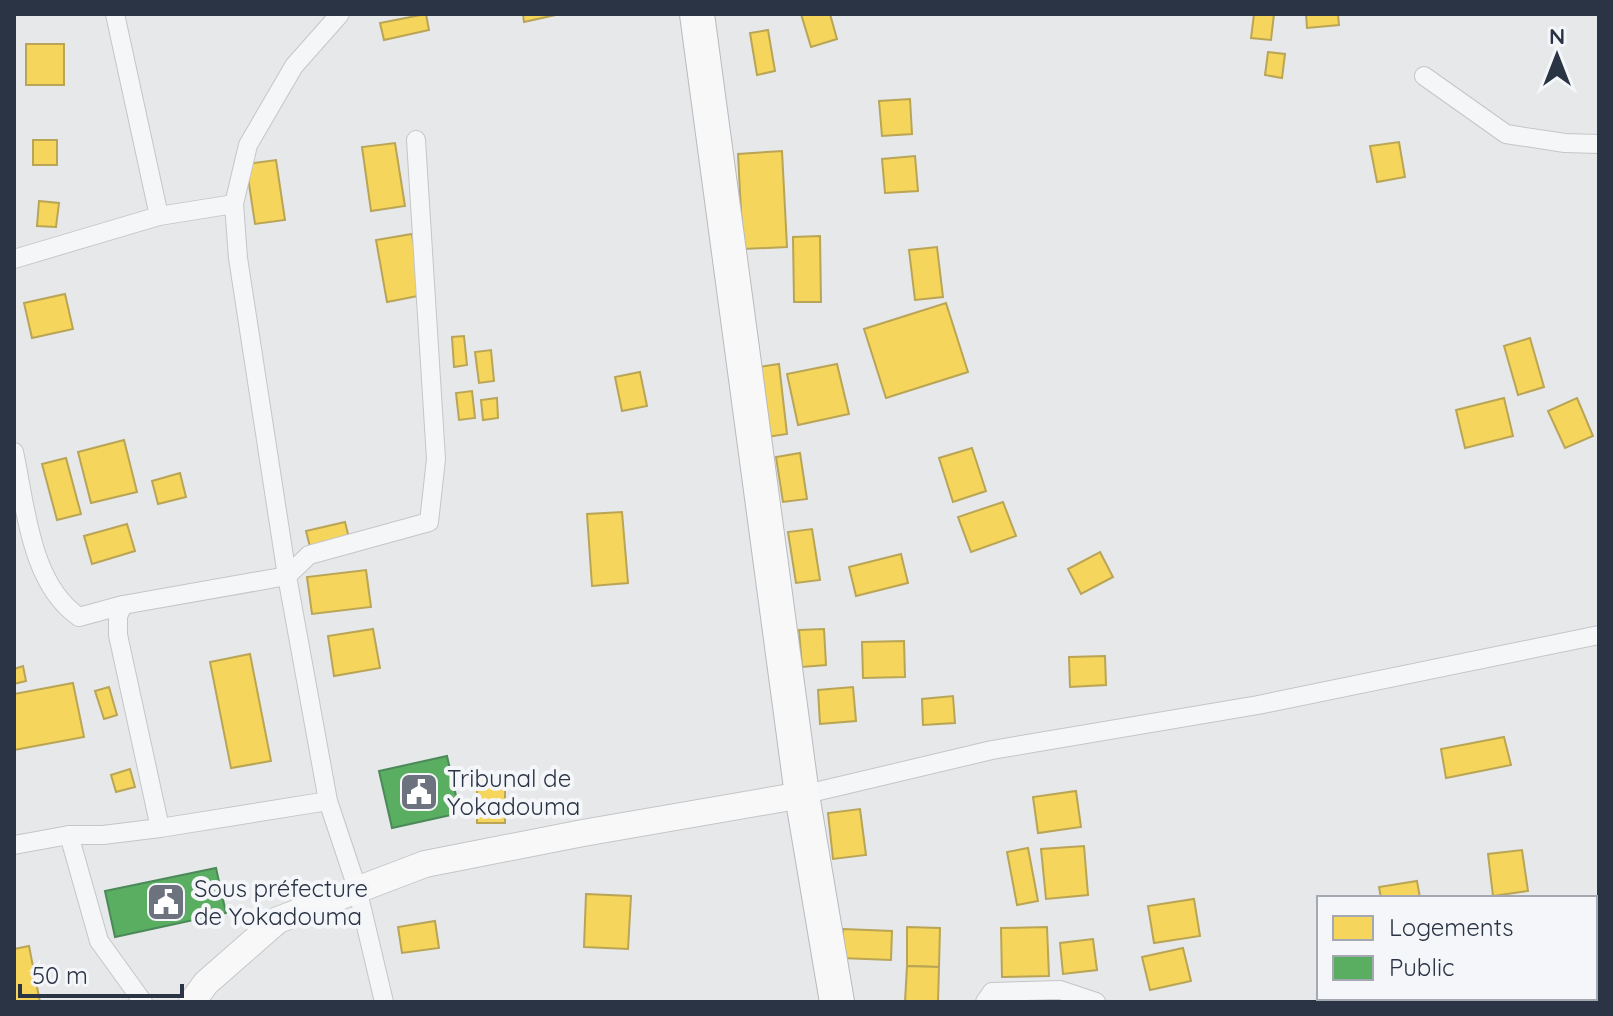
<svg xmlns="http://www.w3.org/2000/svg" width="1613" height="1016" viewBox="0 0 1613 1016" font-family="Quicksand,sans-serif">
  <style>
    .homes { fill: #f6d55c; stroke: #b9a555; stroke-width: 2 }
    .public { fill: #5aae61; stroke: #4c8959; stroke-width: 2 }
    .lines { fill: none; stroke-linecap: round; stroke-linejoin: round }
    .street-casing { stroke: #c4c6c8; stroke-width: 20 }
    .secondary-casing { stroke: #c4c6c8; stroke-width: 28 }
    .highway-casing { stroke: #b8bbbf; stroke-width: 36 }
    .street { stroke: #f5f6f7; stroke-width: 18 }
    .secondary { stroke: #f8f8f8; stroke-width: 26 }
    .highway { stroke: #f8f8f8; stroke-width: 34 }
    .labels { text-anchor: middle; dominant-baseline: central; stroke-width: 8; stroke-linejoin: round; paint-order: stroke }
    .poi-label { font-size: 24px; fill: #2b3445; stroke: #f4f6f9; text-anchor: start }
  </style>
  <rect width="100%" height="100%" fill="#e6e8ea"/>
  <!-- homes -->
  <g class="homes">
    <polygon points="426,14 429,30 384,40 380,23"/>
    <polygon points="523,14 560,14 524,22"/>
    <polygon points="801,14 830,14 837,39 811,47"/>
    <polygon points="1254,14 1274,14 1271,40 1251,38"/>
    <polygon points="1306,14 1338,14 1339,25 1307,28"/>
    <polygon points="768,30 775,71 757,75 750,33"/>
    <rect x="26" y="44" width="38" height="41"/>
    <polygon points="1268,52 1285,54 1282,78 1265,75"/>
    <polygon points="910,99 912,134 882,136 879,101"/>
    <rect x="33" y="140" width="24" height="25"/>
    <polygon points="1399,142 1405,177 1377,182 1370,146"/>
    <polygon points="395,143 405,206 371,211 362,147"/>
    <polygon points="782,151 787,247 743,249 738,154"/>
    <polygon points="915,156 918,191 885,193 882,159"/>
    <polygon points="276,160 285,220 255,224 246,164"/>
    <polygon points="39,201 59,203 56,227 37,226"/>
    <polygon points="412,234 423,295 387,302 376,240"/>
    <polygon points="820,236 821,302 794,302 793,237"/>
    <polygon points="937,247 943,297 915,300 909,250"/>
    <polygon points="65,294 73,329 32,338 24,303"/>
    <polygon points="946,303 968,372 886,398 864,329"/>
    <polygon points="464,336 467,365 454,367 452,337"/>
    <polygon points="1530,338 1544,387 1518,395 1504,346"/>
    <polygon points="491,350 494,381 479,383 475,352"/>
    <polygon points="779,364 787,434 766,437 758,367"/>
    <polygon points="837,364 849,414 798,425 787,374"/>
    <polygon points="640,372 647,406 622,411 615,377"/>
    <polygon points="472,391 475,418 459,420 456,393"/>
    <polygon points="497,398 498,418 483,420 481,400"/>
    <polygon points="1504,398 1513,436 1465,448 1456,410"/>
    <polygon points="1577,398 1593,436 1565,448 1548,411"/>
    <polygon points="124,440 137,492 91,503 78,452"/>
    <polygon points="972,448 986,491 953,502 939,458"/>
    <polygon points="800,453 807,499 783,502 776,457"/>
    <polygon points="66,458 81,514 57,520 42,464"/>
    <polygon points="180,473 186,497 158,504 152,481"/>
    <polygon points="1003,502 1016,536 971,552 958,517"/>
    <polygon points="622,512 628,583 592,586 587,514"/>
    <polygon points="345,522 349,538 310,547 306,531"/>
    <polygon points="127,524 135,551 92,564 84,536"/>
    <polygon points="812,529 820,580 796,583 788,532"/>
    <polygon points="1100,552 1113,577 1081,594 1068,569"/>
    <polygon points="901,554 908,583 856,596 849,567"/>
    <polygon points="366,570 371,607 312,614 307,577"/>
    <polygon points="373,629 380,668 334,676 328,636"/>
    <polygon points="824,629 826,665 802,667 799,630"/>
    <polygon points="904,641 905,677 863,678 862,642"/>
    <polygon points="250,654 271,761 231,768 210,662"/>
    <polygon points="1105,656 1106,685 1070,687 1069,657"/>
    <polygon points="23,666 26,681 14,684 14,669"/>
    <polygon points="73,683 84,737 14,750 14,694"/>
    <polygon points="109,687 117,715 104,719 95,691"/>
    <polygon points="853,687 856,721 820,724 818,690"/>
    <polygon points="953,696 955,723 923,725 922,699"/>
    <polygon points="1504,737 1511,765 1446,778 1441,749"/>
    <polygon points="130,769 135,787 116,792 111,775"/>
    <rect x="477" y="776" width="28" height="47"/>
    <polygon points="1076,791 1081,827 1038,833 1033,797"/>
    <polygon points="860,809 866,855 833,859 828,813"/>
    <polygon points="1084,846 1088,895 1046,899 1041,849"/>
    <polygon points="1028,848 1038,901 1017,905 1007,852"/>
    <polygon points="1522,850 1528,891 1493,896 1488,854"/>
    <polygon points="1417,881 1420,898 1381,898 1379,887"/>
    <polygon points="586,894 631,896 628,949 584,947"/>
    <polygon points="1194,899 1200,936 1154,943 1148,906"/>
    <polygon points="435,921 439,948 402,953 398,927"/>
    <polygon points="907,927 940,928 939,967 907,966"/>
    <polygon points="1047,927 1049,976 1002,977 1001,928"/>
    <polygon points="843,929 892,931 891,960 841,958"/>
    <polygon points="1093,939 1097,970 1063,974 1060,943"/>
    <polygon points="29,946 40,1002 14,1002 14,949"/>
    <polygon points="1183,948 1191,981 1150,990 1142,957"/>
    <polygon points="907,966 939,967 938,1002 905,1002"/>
  </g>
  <!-- public -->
  <g class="public">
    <polygon points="447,756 460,813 392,828 379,771"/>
    <polygon points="216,868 226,913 115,937 105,891"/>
  </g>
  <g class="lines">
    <defs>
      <g id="street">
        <polyline points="115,14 159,216 234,204"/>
        <polyline points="340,14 294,66 248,145 234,204 238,258 287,576 328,801 357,888 384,1002"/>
        <polyline points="1424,76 1506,134 1565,143 1599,144"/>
        <polyline points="14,259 159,216"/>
        <path d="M14 452C26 507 30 583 79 617L123 605"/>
        <polyline points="802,795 992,750 1258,705 1599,635"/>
        <polyline points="160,828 118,635 118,616 123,605 287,576 309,555 429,522 436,459 416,140"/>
        <polyline points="69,835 99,941 143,1002"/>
        <polyline points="14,845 69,835 103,835 160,828 328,801"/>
        <polyline points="985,1002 992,992 1060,990 1096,1002"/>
      </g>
      <polyline id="secondary" points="192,1002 206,983 278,920 425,864 583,833 802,795"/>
      <polyline id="highway" points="697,14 802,795 837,1002"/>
    </defs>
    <!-- street casing -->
    <use href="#street" class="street-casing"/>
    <!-- secondary casing -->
    <use href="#secondary" class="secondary-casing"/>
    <!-- highway casing -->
    <use href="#highway" class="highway-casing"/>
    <!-- street -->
    <use href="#street" class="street"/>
    <!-- secondary -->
    <use href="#secondary" class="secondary"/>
    <!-- highway -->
    <use href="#highway" class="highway"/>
  </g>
  <!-- icons -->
  <defs>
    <symbol id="civic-square" viewBox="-11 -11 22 22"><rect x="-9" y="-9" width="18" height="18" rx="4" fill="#6c737f" stroke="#f4f6f9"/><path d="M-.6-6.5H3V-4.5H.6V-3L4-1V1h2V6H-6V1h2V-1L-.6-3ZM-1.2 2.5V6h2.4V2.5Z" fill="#fff"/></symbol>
  </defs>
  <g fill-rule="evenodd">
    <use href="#civic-square" x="397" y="770" width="44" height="44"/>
    <use href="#civic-square" x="144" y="880" width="44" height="44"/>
  </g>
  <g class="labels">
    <!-- poi labels -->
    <g class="poi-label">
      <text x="447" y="778">Tribunal de<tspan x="447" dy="28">Yokadouma</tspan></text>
      <text x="194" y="888">Sous préfecture<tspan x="194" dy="28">de Yokadouma</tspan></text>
    </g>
  </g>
  <!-- border -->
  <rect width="1613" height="1016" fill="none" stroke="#2b3445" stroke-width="32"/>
  <!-- legend -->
  <rect x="1317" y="896" width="280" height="104" fill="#f4f6f9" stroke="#a4a8b1" stroke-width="2"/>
  <rect x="1333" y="916" width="40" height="24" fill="#f6d55c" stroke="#a4a8b1" stroke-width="2"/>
  <text x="1389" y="936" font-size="24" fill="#2b3445">Logements</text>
  <rect x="1333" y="956" width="40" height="24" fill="#5aae61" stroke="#a4a8b1" stroke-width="2"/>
  <text x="1389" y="976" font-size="24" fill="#2b3445">Public</text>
  <!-- north arrow -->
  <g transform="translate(1557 56)" stroke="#f4f6f9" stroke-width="6" paint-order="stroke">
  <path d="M0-6L14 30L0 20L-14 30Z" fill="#2b3445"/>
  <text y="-12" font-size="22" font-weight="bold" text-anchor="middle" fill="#2b3445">N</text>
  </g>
  <!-- scale -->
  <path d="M20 984v12h162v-12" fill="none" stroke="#2b3445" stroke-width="4"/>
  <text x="32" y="984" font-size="24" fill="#2b3445" stroke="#f4f6f9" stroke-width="6" paint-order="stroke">50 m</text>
</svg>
